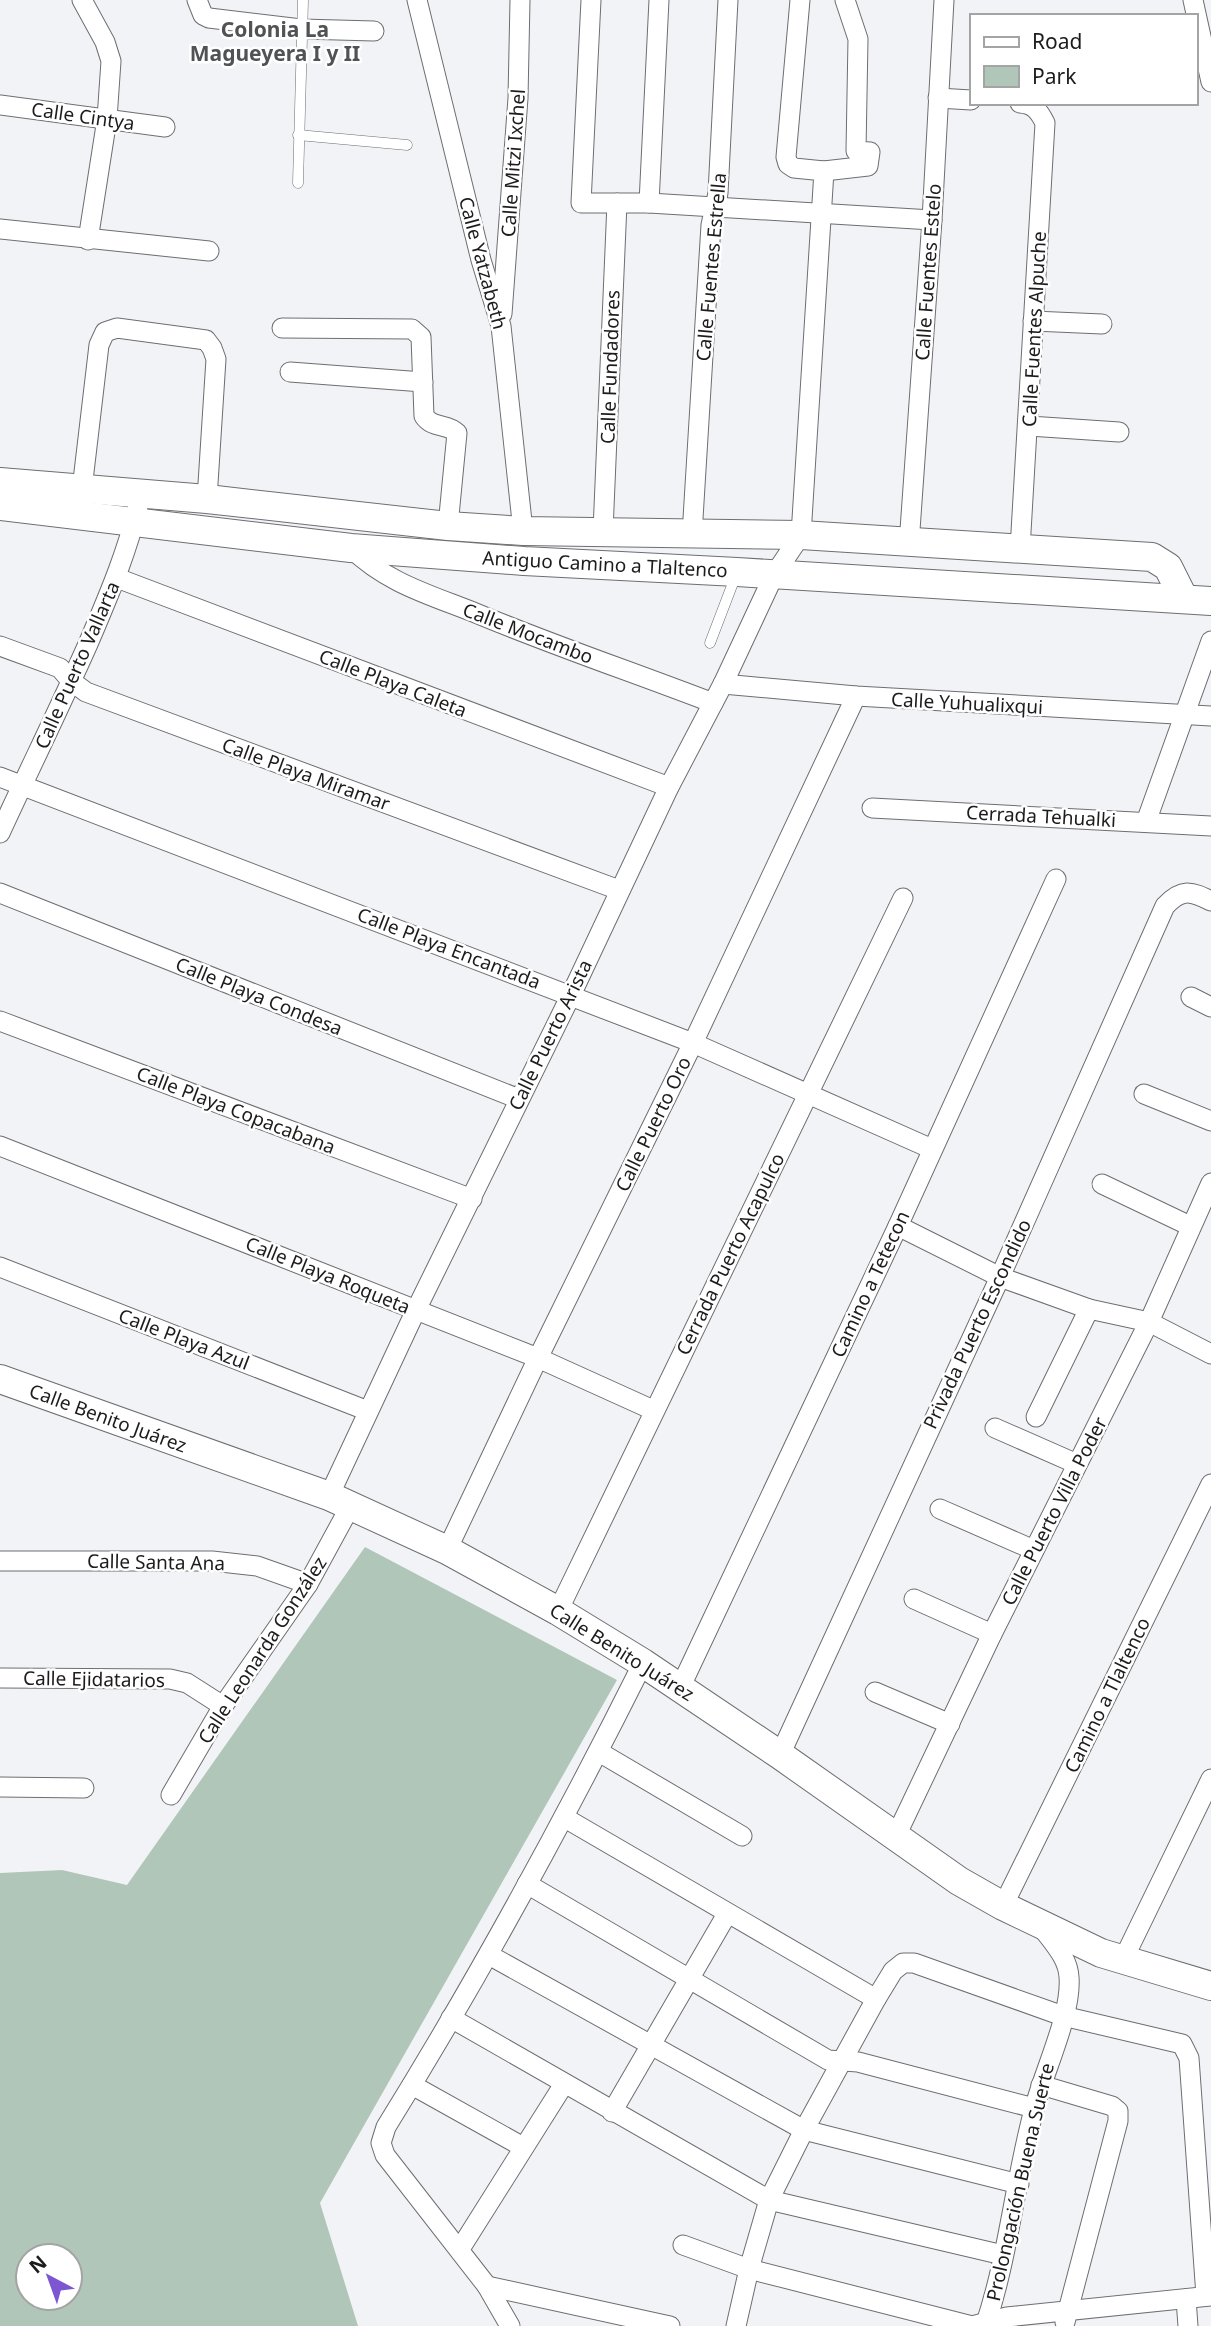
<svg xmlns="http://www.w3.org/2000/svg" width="1211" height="2326" viewBox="0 0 1211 2326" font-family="'Noto Sans',sans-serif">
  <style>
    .green { fill: #b0c6b9; fill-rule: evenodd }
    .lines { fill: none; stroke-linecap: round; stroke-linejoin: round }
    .lane-casing { stroke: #6d6e71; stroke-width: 11 }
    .street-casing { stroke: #6d6e71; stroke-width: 21 }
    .secondary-casing { stroke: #6d6e71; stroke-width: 30 }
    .lane { stroke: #fff; stroke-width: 10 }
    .street { stroke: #fff; stroke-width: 19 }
    .secondary { stroke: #fff; stroke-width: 28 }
    .labels { text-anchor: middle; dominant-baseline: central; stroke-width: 5; stroke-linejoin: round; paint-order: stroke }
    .street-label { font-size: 19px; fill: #1c1c1d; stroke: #fff }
    .neighbourhood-label { font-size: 21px; font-weight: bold; fill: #515254; stroke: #fff }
  </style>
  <rect width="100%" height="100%" fill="#f2f3f6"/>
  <!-- green -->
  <path class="green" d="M365 1547 617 1680 320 2203 358 2326H0V1873L62 1870 127 1885ZM28 2256H70V2298H28Z"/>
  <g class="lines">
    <defs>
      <g id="lane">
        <polyline points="298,135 407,145"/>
        <polyline points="298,183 303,0"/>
        <polyline points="710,643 736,575"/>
      </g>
      <g id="street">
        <polyline points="82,0 105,42 111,61 107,119 88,240"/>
        <polyline points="197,0 203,15 209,18 301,29 374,31"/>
        <polyline points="417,0 481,260 501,326 523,531"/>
        <polyline points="591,0 581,203 649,203 932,220"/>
        <polyline points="1193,0 1211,82"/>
        <polyline points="938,98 971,100"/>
        <path d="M1020 103C1034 104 1039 111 1045 123L1020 549"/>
        <polyline points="0,105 165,127"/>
        <polyline points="824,171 868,166 870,152 856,151 858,39 845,0"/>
        <polyline points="649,203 659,0"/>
        <polyline points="0,229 209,251"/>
        <polyline points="502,314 518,98 520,0"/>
        <polyline points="1033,321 1102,324"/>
        <path d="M282 328 412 329 421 337 424 416C433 429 447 423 457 433L448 526"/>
        <polyline points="290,372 423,382"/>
        <polyline points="1029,426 1119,432"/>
        <polyline points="82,489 99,345 105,332 117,328 206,340 212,348 216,359 207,499"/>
        <polyline points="603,531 617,203"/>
        <polyline points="692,535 711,225 718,193 728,0"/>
        <polyline points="909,544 932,220 944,0"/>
        <path d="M351 548C388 584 431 595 478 614 555 646 635 673 713 703"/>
        <polyline points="117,578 669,787"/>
        <polyline points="0,646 60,668 71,681 86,692 619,890"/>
        <polyline points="723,684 856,696 1211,716"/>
        <polyline points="0,777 693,1043 932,1149"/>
        <polyline points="872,808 1211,826"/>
        <polyline points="1146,822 1211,641"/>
        <path d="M0 833C29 770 60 707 88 644 109 595 130 546 141 493"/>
        <polyline points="0,893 519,1099"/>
        <polyline points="1191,997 1211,1007"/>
        <polyline points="0,1021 472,1199"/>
        <polyline points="1144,1094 1211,1121"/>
        <polyline points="0,1146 538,1358 653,1410"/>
        <polyline points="1102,1184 1190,1226"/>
        <polyline points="898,1226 1000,1277 1089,1309 1149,1322 1211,1354"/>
        <polyline points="0,1267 368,1411"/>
        <polyline points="1036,1417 1089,1309"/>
        <polyline points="995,1428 1077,1464"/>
        <polyline points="329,1496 416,1310 571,995 669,787 723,684 774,575 801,535 824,171 794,168 788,164 786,157 800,0"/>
        <polyline points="940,1509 1034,1550"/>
        <polyline points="447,1550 538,1358 693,1043 856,696"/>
        <polyline points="0,1561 212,1561 257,1566 308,1584"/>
        <polyline points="914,1599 992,1634"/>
        <polyline points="558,1611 903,898"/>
        <polyline points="0,1678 170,1679 187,1683 223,1706"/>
        <polyline points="680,1688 898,1226 1056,879"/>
        <polyline points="875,1692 950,1724"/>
        <polyline points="599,1752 742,1836"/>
        <path d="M780 1755 1000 1277 1165 906C1182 888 1191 891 1211 901"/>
        <polyline points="0,1787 84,1788"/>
        <polyline points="171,1795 223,1706 308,1584 351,1505"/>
        <polyline points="565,1818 876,1999"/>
        <polyline points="895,1838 992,1634 1149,1322 1211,1183"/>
        <polyline points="527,1884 828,2060 858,2062 1034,2108"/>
        <polyline points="1003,1906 1211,1484"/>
        <polyline points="489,1955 804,2130 1019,2184"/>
        <polyline points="1123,1960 1211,1779"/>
        <polyline points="451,2018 769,2200 1003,2255"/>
        <polyline points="412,2085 523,2147"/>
        <polyline points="1041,2085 1112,2106 1118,2111 1118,2121 1065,2322"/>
        <polyline points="612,2112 727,1914"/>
        <polyline points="683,2245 749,2269 972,2326 1007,2317 1211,2296"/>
        <polyline points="460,2249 564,2084"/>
        <polyline points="487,2286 670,2326"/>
        <polyline points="1186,2299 1188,2326"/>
        <path d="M510 2326 487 2286 385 2155 381 2143 386 2127C479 1977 564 1821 643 1663"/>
        <polyline points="736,2326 749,2269 769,2200 804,2130 876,1999 893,1971 903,1963 914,1963 1063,2016 1182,2044 1189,2058 1206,2296"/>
        <path d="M985 2326C1009 2255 1015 2178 1035 2106 1045 2069 1072 2013 1069 1977 1068 1957 1052 1942 1041 1926"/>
      </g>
      <g id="secondary">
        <polyline points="0,482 207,499 448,526 523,531 801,535 1152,557 1168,567 1184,599"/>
        <polyline points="0,506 351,548 524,561 737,572 1211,601"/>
        <polyline points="0,1379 329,1496 447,1550 558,1611 643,1663 780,1755 959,1881 1003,1906 1101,1953 1211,1986"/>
      </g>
    </defs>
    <!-- lane casing -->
    <use href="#lane" class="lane-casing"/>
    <!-- street casing -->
    <use href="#street" class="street-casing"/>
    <!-- secondary casing -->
    <use href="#secondary" class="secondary-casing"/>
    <!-- lane -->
    <use href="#lane" class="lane"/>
    <!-- street -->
    <use href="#street" class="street"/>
    <!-- secondary -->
    <use href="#secondary" class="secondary"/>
  </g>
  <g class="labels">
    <!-- street labels -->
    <g class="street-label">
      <text transform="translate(83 116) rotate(8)">Calle Cintya</text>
      <text transform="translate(513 163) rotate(-86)">Calle Mitzi Ixchel</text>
      <text transform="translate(483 263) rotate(75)">Calle Yatzabeth</text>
      <text transform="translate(711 267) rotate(-85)">Calle Fuentes Estrella</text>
      <text transform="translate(928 272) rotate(-86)">Calle Fuentes Estelo</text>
      <text transform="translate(1034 329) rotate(-87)">Calle Fuentes Alpuche</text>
      <text transform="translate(610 367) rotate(-88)">Calle Fundadores</text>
      <text transform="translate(605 564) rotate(3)">Antiguo Camino a Tlaltenco</text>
      <text transform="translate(528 633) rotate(21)">Calle Mocambo</text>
      <text transform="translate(77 665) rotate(-66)">Calle Puerto Vallarta</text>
      <text transform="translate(393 683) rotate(21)">Calle Playa Caleta</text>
      <text transform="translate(967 703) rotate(3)">Calle Yuhualixqui</text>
      <text transform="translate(306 774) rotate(20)">Calle Playa Miramar</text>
      <text transform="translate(1041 816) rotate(3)">Cerrada Tehualki</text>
      <text transform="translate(449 948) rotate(21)">Calle Playa Encantada</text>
      <text transform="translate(259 996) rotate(22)">Calle Playa Condesa</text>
      <text transform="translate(550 1035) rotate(-64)">Calle Puerto Arista</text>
      <text transform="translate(236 1110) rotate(21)">Calle Playa Copacabana</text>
      <text transform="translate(653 1124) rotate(-64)">Calle Puerto Oro</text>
      <text transform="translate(730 1254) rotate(-64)">Cerrada Puerto Acapulco</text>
      <text transform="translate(328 1275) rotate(22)">Calle Playa Roqueta</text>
      <text transform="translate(870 1284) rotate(-65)">Camino a Tetecon</text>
      <text transform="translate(977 1324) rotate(-65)">Privada Puerto Escondido</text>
      <text transform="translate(184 1339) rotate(21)">Calle Playa Azul</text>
      <text transform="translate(108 1418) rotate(20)">Calle Benito Juárez</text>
      <text transform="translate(1054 1511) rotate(-63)">Calle Puerto Villa Poder</text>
      <text transform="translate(156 1562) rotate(1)">Calle Santa Ana</text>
      <text transform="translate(262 1650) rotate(-57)">Calle Leonarda González</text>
      <text transform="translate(622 1652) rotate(32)">Calle Benito Juárez</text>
      <text transform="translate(94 1679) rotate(1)">Calle Ejidatarios</text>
      <text transform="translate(1107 1695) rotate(-64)">Camino a Tlaltenco</text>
      <text transform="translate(1020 2182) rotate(-77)">Prolongación Buena Suerte</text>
    </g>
    <!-- neighbourhood labels -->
    <g class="neighbourhood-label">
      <text x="275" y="29">Colonia La<tspan x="275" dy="24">Magueyera I y II</tspan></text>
    </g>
  </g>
  <!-- legend -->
  <rect x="970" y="14" width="228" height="91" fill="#ffffff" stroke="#a4a4a5" stroke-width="2"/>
  <rect x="984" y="37" width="35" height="10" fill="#ffffff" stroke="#a4a4a5" stroke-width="2"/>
  <text x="1032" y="49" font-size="21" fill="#1c1c1d">Road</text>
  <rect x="984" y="66" width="35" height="21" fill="#b0c6b9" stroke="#a4a4a5" stroke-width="2"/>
  <text x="1032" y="84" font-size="21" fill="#1c1c1d">Park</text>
  <!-- north arrow -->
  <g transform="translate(49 2277) rotate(319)"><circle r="33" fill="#ffffff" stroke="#a4a4a5" stroke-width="2"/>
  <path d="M0-5L12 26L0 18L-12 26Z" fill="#7c57d1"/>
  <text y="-10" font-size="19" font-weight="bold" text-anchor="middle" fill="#1c1c1d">N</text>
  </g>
</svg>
